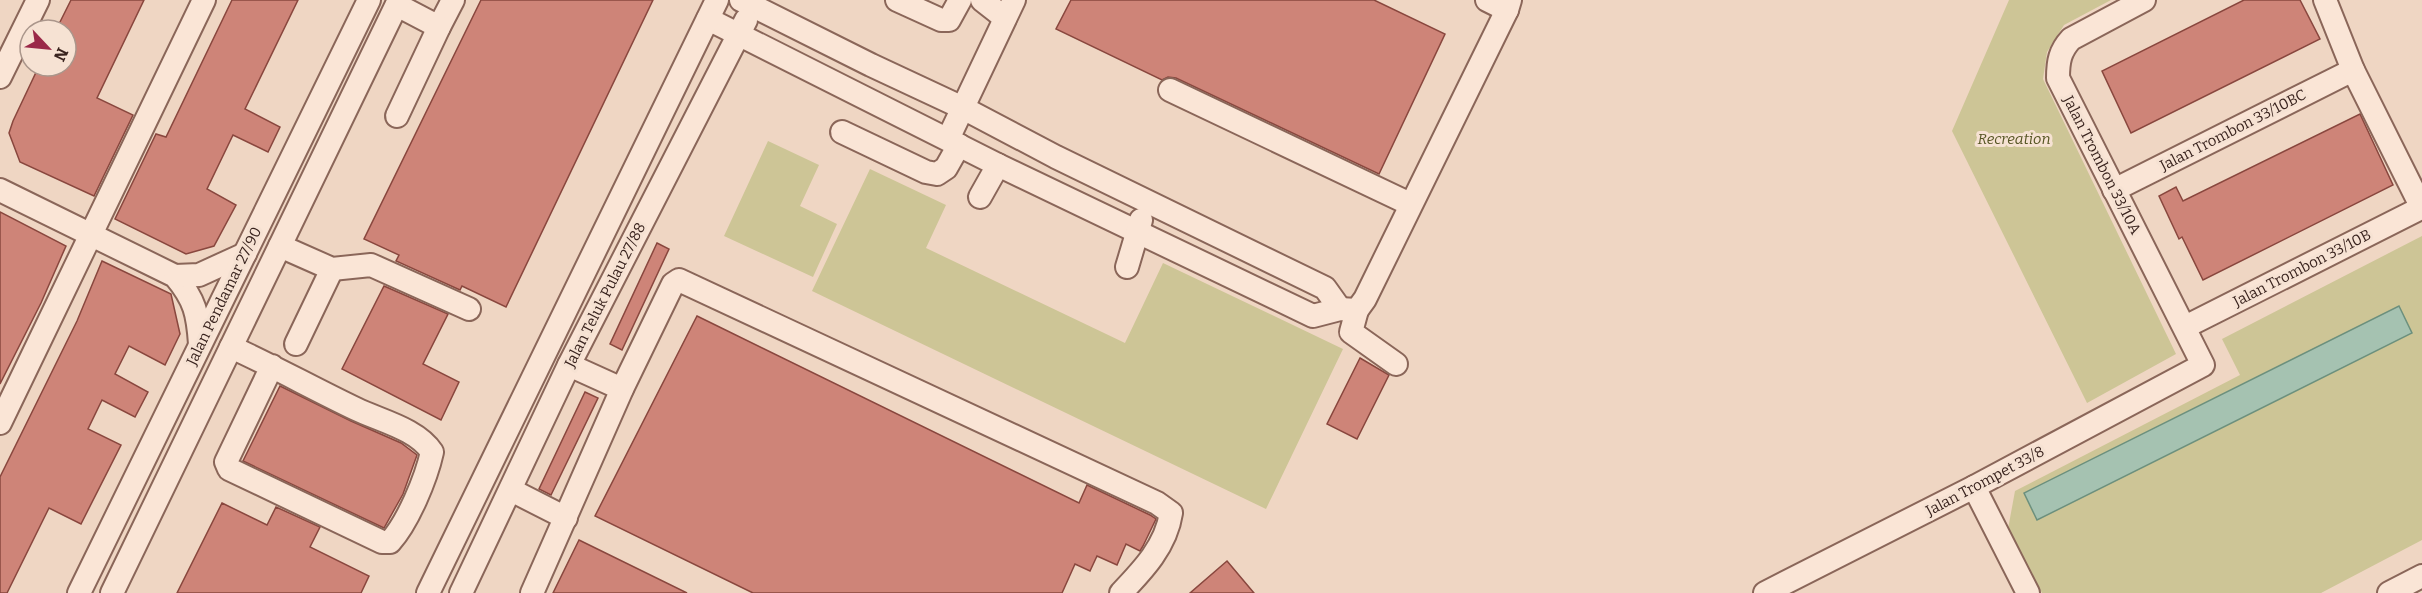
<svg xmlns="http://www.w3.org/2000/svg" width="2422" height="593" viewBox="0 0 2422 593" font-family="Bitter,serif">
  <style>
    .green { fill: #cdc596 }
    .water { fill: #a5c2b1; stroke: #6c907d; stroke-width: 1.5 }
    .building { fill: #ce8478; stroke: #89473e; stroke-width: 1.5 }
    .lines { fill: none; stroke-linecap: round; stroke-linejoin: round }
    .minor-casing { stroke: #8a6659; stroke-width: 26 }
    .minor { stroke: #fae5d6; stroke-width: 22 }
    .labels { text-anchor: middle; dominant-baseline: central; stroke-width: 6; stroke-linejoin: round; paint-order: stroke }
    .street-label { font-size: 15px; fill: #39231e; stroke: #f6e2d3 }
    .park-label { font-size: 15px; font-style: italic; fill: #565524; stroke: #f6e2d3 }
  </style>
  <rect width="100%" height="100%" fill="#efd6c3"/>
  <!-- green -->
  <g class="green">
    <polygon points="2009,0 2111,0 2064,25 2047,52 2043,79 2176,354 2087,403 1952,131"/>
    <polygon points="768,141 819,165 800,206 837,224 813,277 724,236"/>
    <polygon points="870,169 946,205 926,248 1125,343 1163,263 1343,349 1266,509 812,291"/>
    <polygon points="2422,236 2422,540 2321,593 2042,593 2008,529 2015,491 2240,375 2222,339"/>
  </g>
  <!-- water -->
  <polygon class="water" points="2399,306 2412,333 2037,520 2024,493"/>
  <!-- building -->
  <g class="building">
    <polygon points="71,0 144,0 97,98 133,115 94,196 20,162 9,133 13,121 39,66 66,66 66,30 56,30"/>
    <polygon points="232,0 298,0 245,109 280,127 268,152 233,135 207,189 236,205 214,246 186,254 115,219 156,134 166,137"/>
    <polygon points="481,0 653,0 506,307 462,286 460,290 396,261 399,255 364,239"/>
    <polygon points="1071,0 1374,0 1445,34 1379,174 1176,78 1168,77 1162,80 1056,29"/>
    <polygon points="2244,0 2300,0 2320,39 2131,133 2102,71"/>
    <polygon points="2360,114 2393,185 2203,280 2182,237 2179,239 2159,196 2176,187 2183,201"/>
    <polygon points="0,212 66,246 41,303 0,384"/>
    <polygon points="657,243 669,249 622,350 610,344"/>
    <polygon points="102,261 171,294 180,334 165,365 129,346 115,374 148,392 135,417 102,400 88,429 121,445 81,524 49,508 7,593 0,593 0,477 77,321"/>
    <polygon points="384,286 448,314 423,364 459,382 441,420 342,369"/>
    <polygon points="697,316 1079,503 1087,485 1150,515 1156,519 1143,546 1140,551 1126,544 1117,565 1097,556 1090,571 1075,564 1062,593 753,593 595,516"/>
    <polygon points="1360,358 1389,375 1357,439 1327,424"/>
    <polygon points="280,386 351,421 401,443 417,455 403,494 384,528 243,461"/>
    <polygon points="585,392 598,398 551,495 539,489"/>
    <polygon points="222,503 267,525 276,507 320,527 310,547 369,576 361,593 177,593"/>
    <polygon points="579,540 687,593 553,593"/>
    <polygon points="1227,561 1254,593 1190,593"/>
  </g>
  <g class="lines">
    <defs>
      <g id="minor">
        <polyline points="741,0 871,65 963,108 1056,157 1325,288 1340,309"/>
        <polyline points="897,0 941,20 949,20 960,0"/>
        <polyline points="982,0 1005,18"/>
        <polyline points="1487,0 1507,10"/>
        <polyline points="397,5 439,27 453,0"/>
        <polyline points="708,19 998,165 1313,316 1340,309 1357,310 1365,299 1507,10 1510,0"/>
        <polyline points="0,77 38,0"/>
        <polyline points="1170,90 1410,204"/>
        <polyline points="397,116 439,27"/>
        <polyline points="842,132 926,172 937,174 946,168 959,145"/>
        <polyline points="948,139 1014,0"/>
        <path d="M0 190 175 276C195 300 198 314 200 344"/>
        <polyline points="2114,190 2353,70"/>
        <polyline points="980,197 998,165"/>
        <polyline points="280,246 332,269 371,265 469,309"/>
        <polyline points="1127,267 1141,220"/>
        <polyline points="175,276 199,275 245,254"/>
        <polyline points="1357,310 1351,332 1396,364"/>
        <polyline points="2185,327 2419,209 2419,202 2353,70 2325,0"/>
        <polyline points="296,344 332,269"/>
        <path d="M231 347C273 366 314 389 356 409 381 421 417 429 432 452 426 479 408 522 390 542H382L229 469 226 462 272 366"/>
        <polyline points="569,365 622,389"/>
        <polyline points="0,423 204,0"/>
        <polyline points="1974,487 2028,593"/>
        <polyline points="511,490 566,518"/>
        <polyline points="79,593 369,0"/>
        <polyline points="112,593 399,0"/>
        <polyline points="428,593 717,0"/>
        <polyline points="461,593 569,365 746,20"/>
        <path d="M532 593 622 389 673 284 679 280 1157 503 1171 513C1166 546 1143 570 1121 593"/>
        <path d="M1765 593 1974 487 2203 365 2058 78C2058 61 2060 51 2071 39L2144 0"/>
        <polyline points="2389,593 2422,576"/>
      </g>
    </defs>
    <!-- minor casing -->
    <use href="#minor" class="minor-casing"/>
    <!-- minor -->
    <use href="#minor" class="minor"/>
  </g>
  <g class="labels">
    <!-- street labels -->
    <g class="street-label">
      <text transform="translate(2233 130) rotate(-27)">Jalan Trombon 33/10BC</text>
      <text transform="translate(2102 165) rotate(63)">Jalan Trombon 33/10A</text>
      <text transform="translate(2302 268) rotate(-27)">Jalan Trombon 33/10B</text>
      <text transform="translate(605 295) rotate(-63)">Jalan Teluk Pulau 27/88</text>
      <text transform="translate(224 296) rotate(-64)">Jalan Pendamar 27/90</text>
      <text transform="translate(1985 481) rotate(-28)">Jalan Trompet 33/8</text>
    </g>
    <!-- park labels -->
    <g class="park-label">
      <text x="2014" y="139">Recreation</text>
    </g>
  </g>
  <!-- north arrow -->
  <g transform="translate(48 48) rotate(116)"><circle r="28" fill="#f6e2d3" stroke="#aa968b" stroke-width="1.5"/>
  <path d="M0-4.5L10 22L0 15L-10 22Z" fill="#9a2848"/>
  <text y="-9" font-size="16" font-weight="bold" text-anchor="middle" fill="#39231e">N</text>
  </g>
</svg>
